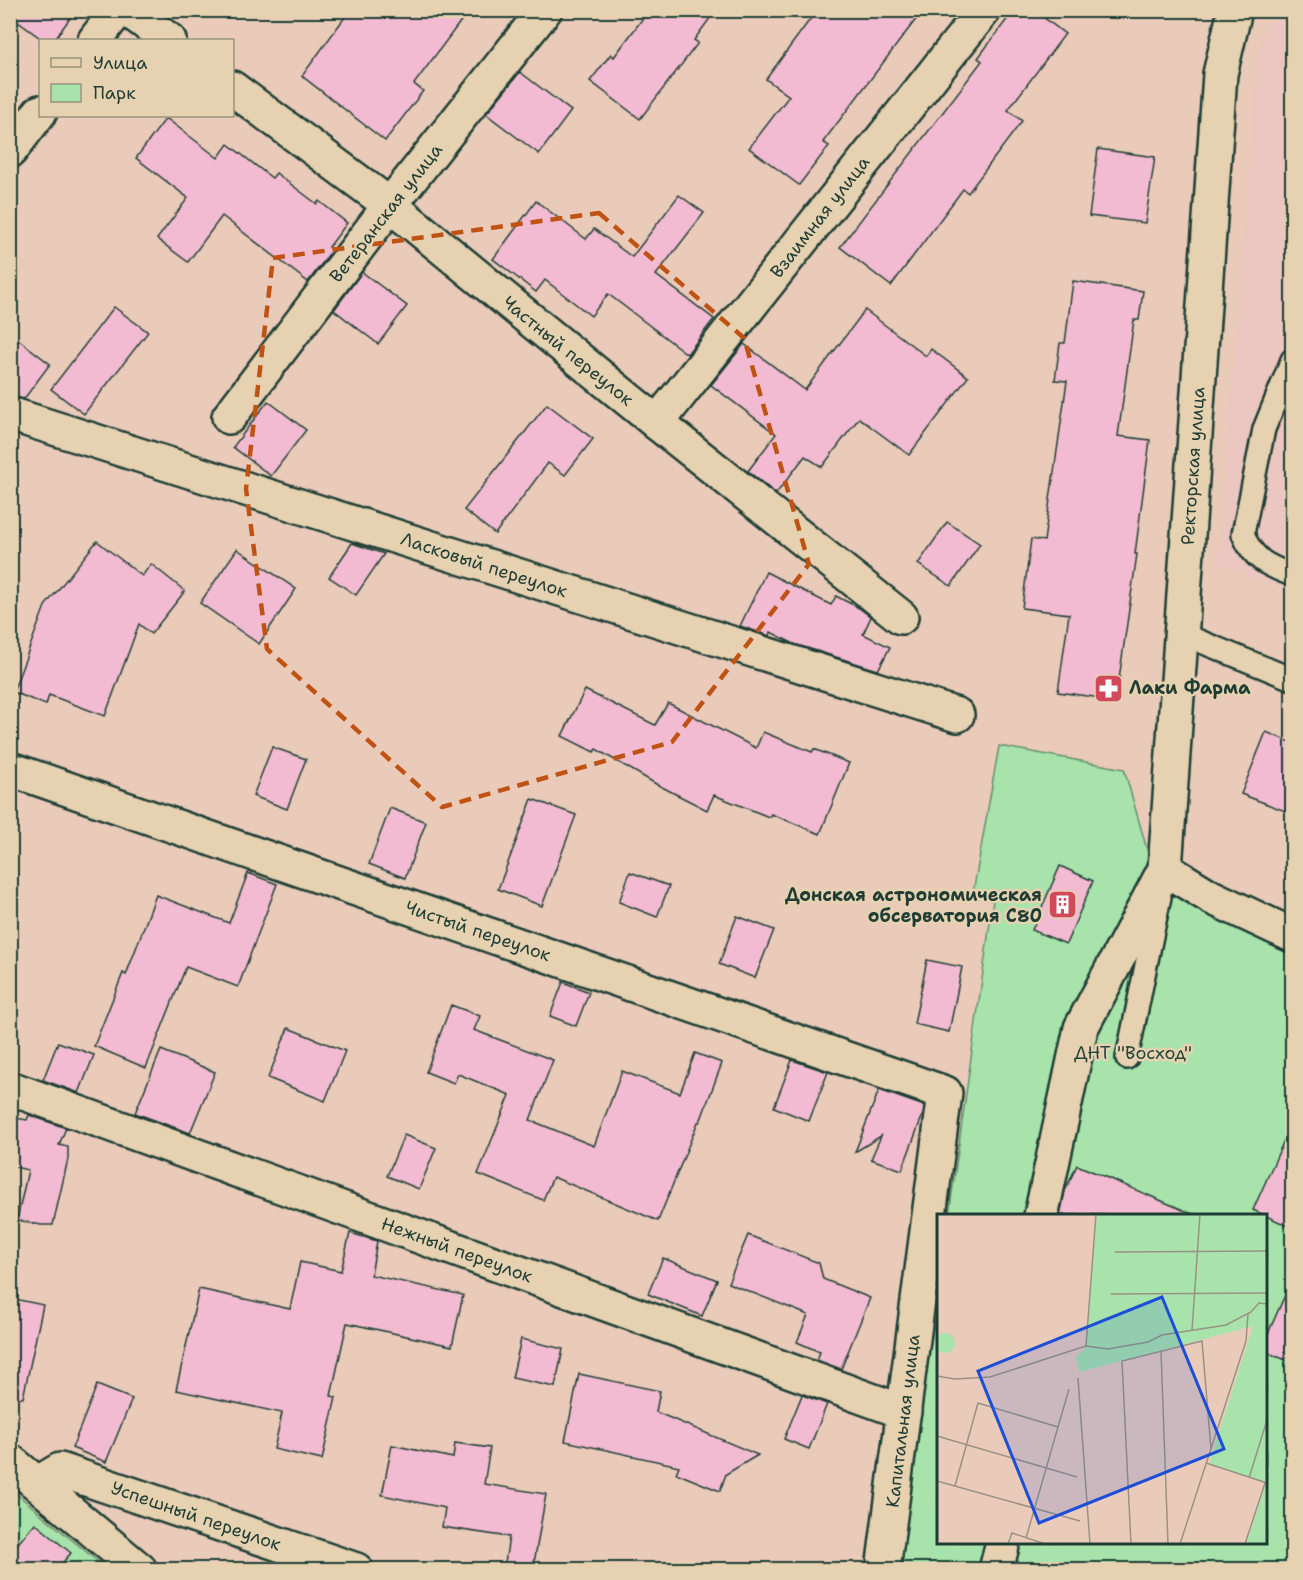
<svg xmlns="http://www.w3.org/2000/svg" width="1303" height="1580" viewBox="0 0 1303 1580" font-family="'Shantell Sans',sans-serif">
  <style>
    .built { fill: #ecc6c1 }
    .green { fill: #a7e3aa; stroke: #63906f; stroke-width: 1.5 }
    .building { fill: #f2bbd1; stroke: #1f3d34; stroke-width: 1.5 }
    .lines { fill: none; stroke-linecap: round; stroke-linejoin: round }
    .lane-casing { stroke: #1f3d34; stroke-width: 26 }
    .street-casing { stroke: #1f3d34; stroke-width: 38 }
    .lane { stroke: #e6d2b0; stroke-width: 21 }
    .street { stroke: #e6d2b0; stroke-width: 33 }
    .marked { fill: none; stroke: #c05314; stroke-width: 4.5; stroke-dasharray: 12 8; stroke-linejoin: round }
    .labels { text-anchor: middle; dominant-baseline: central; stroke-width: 5; stroke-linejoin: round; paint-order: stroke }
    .street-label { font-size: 18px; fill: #1f3d34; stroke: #e6d2b0 }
    .poi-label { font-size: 18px; font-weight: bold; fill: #1f3d34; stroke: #e6d2b0; text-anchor: start }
    .park-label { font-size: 18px; fill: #26453a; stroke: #e6d2b0 }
    .inset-road { fill: none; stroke: #999284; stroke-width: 1.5 }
    .view { fill: #1d4ed8; fill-opacity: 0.15; stroke: #1d4ed8; stroke-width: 3 }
    .inset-edge { fill: none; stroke: #1f3d34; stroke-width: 3 }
  </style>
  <rect width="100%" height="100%" fill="#eacbba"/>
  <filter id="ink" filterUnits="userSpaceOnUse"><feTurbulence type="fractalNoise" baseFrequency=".0167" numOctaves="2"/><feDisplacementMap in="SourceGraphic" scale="12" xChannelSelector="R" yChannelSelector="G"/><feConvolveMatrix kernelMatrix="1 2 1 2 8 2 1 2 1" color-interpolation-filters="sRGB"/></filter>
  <g filter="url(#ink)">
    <!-- built -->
    <polygon class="built" points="1273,11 1292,11 1292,593 1218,563 1259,50"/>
    <!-- green -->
    <g class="green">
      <polygon points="999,746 1124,769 1150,860 1292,944 1292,1569 899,1570 938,1292 938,1542 1266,1542 1266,1216 949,1215 993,901 973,893"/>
      <polygon points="11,1489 107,1569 11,1569"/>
    </g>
    <!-- building -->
    <g class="building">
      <polygon points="10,10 76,10 54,40 43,40 10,16"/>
      <polygon points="350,10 469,10 414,84 423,91 385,141 302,76"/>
      <polygon points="649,10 716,10 694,40 698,43 640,119 590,81 611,54 614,57"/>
      <polygon points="817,10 923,10 823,142 829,146 799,185 749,148 789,96 766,79"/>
      <polygon points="1014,10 1034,10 1065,34 1008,110 1022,121 968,193 963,189 891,286 840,247 982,61 978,58"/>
      <polygon points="520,72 571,111 539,154 486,114"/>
      <polygon points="166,118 218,158 228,144 272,178 276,173 317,204 319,201 347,223 329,247 332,250 308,282 222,216 188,262 157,239 188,198 136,158"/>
      <polygon points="1098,149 1155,157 1145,223 1089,216"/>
      <polygon points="679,195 704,213 656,275 714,319 687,354 608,294 591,316 545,280 536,292 493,259 536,201 586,239 594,229 632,257"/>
      <polygon points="362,272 407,306 378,344 334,310"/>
      <polygon points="1073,281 1143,291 1139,320 1134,320 1118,436 1150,440 1135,554 1137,554 1116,700 1058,692 1069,614 1022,608 1031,539 1044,541 1067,381 1055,380 1060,343 1065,343"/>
      <polygon points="114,307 148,332 84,414 51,389"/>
      <polygon points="865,310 926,356 931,349 968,377 909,455 859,418 822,467 805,456 776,494 748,471 776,434 711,385 744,344 805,390"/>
      <polygon points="10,333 50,364 24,399 10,396"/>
      <polygon points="268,401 306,430 271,476 233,447"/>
      <polygon points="547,404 593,439 565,475 548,463 495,534 464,510"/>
      <polygon points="947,522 980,544 951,586 918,564"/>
      <polygon points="97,541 142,576 151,564 185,591 151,634 139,624 105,716 49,695 46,705 13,692 45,606"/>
      <polygon points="352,543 384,554 356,595 329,577"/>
      <polygon points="237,549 296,589 259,644 200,603"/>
      <polygon points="766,572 831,605 836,596 859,608 871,617 863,634 890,647 878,670 794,644 771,632 770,636 740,626"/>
      <polygon points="585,690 655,725 668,703 756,748 763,732 812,752 814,749 849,763 820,834 771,814 769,817 714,795 707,810 656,784 596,749 594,752 562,736"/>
      <polygon points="1266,732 1293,743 1293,814 1241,794"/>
      <polygon points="272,747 306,759 287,809 253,796"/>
      <polygon points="532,799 576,815 542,906 498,889"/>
      <polygon points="390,808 426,822 405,878 369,864"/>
      <polygon points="1060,866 1093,881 1066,944 1032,930"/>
      <polygon points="630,872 669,886 657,917 619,902"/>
      <polygon points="248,873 277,884 238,987 186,967 146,1068 94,1046 123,973 126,975 156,895 229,923"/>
      <polygon points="737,916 774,930 755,978 719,964"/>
      <polygon points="927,960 962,967 949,1032 914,1024"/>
      <polygon points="563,982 589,992 576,1026 550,1016"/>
      <polygon points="451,1005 480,1016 474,1030 553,1060 530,1120 594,1146 622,1071 680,1093 695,1053 722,1063 700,1122 698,1122 658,1221 553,1177 543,1200 478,1174 510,1095 458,1074 454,1083 426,1072"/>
      <polygon points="288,1028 345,1051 325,1101 268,1078"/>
      <polygon points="58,1042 94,1055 79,1093 43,1080"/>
      <polygon points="161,1050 215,1072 190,1133 135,1113"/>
      <polygon points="792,1060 828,1072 809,1121 774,1107"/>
      <polygon points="879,1090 924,1106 923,1114 902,1170 871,1159 881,1136 855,1152"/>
      <polygon points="29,1115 66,1128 59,1145 68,1147 68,1159 53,1225 41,1225 17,1220 28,1170 10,1166 10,1117 27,1120"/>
      <polygon points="1293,1120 1293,1228 1253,1210"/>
      <polygon points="404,1135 436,1148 419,1189 387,1176"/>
      <polygon points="1077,1165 1195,1215 1060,1215 1065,1191"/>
      <polygon points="350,1233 377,1241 371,1275 463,1295 452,1346 347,1323 331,1396 336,1397 322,1460 274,1449 282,1413 176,1390 199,1289 290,1309 300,1262 341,1271"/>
      <polygon points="748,1235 819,1263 823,1279 870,1298 841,1369 817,1360 820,1352 797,1342 808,1315 728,1283"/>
      <polygon points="663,1258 717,1280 702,1316 648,1294"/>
      <polygon points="1293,1277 1293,1363 1266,1352 1266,1338"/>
      <polygon points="10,1298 43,1305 23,1398 10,1397"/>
      <polygon points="521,1339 563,1349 555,1387 512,1378"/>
      <polygon points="579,1374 660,1391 656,1412 758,1455 726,1474 720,1491 676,1473 679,1466 565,1441"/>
      <polygon points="97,1385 132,1399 106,1462 72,1448"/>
      <polygon points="802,1395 827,1404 809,1449 784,1439"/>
      <polygon points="455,1443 490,1448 484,1484 546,1494 533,1569 504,1569 509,1537 442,1527 445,1508 382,1495 392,1445 453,1458"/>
      <polygon points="35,1523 71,1553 57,1569 10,1569 10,1553"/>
    </g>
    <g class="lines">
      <defs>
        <g id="lane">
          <path d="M1292 360 1264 429 1243 534C1253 560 1268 566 1292 575"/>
          <polyline points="1182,634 1292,679"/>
          <polyline points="1127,1058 1160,897"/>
        </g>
        <g id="street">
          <polyline points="128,10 169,40"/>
          <polyline points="1235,10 1220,74 1165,869 1211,897 1292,935"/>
          <polyline points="95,40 118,10"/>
          <polyline points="232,88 390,205 657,423 901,617"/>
          <polyline points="10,151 40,112"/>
          <polyline points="10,414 957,715"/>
          <polyline points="229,417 390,205 545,10"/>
          <polyline points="657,423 984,10"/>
          <polyline points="10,769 945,1093 883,1570"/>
          <polyline points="10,1088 904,1412"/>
          <polyline points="1041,1216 1081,1028 1165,869"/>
          <polyline points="10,1461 140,1570"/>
          <polyline points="38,1483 60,1470 356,1570"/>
          <polyline points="996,1570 1003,1542"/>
        </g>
      </defs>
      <!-- lane casing -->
      <use href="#lane" class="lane-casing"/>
      <!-- street casing -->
      <use href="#street" class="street-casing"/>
      <!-- lane -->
      <use href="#lane" class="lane"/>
      <!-- street -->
      <use href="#street" class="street"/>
    </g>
  </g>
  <!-- marked area -->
  <path class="marked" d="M599 213 744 338 809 564 672 742 442 807 267 649 246 489 273 258Z"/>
  <!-- icons -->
  <defs>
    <symbol id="pharmacy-square" viewBox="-11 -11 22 22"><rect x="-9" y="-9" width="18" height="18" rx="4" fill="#d1495b" stroke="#e6d2b0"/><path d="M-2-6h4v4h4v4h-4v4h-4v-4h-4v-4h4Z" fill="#fff"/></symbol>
    <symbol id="building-square" viewBox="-11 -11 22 22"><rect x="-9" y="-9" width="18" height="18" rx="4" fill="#d1495b" stroke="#e6d2b0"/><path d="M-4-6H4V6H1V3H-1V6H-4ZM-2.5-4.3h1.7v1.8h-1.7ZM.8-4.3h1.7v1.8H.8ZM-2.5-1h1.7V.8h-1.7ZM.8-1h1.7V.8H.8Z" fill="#fff"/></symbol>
  </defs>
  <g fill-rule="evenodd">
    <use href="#pharmacy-square" x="1092" y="672" width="33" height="33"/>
    <use href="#building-square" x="1046" y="888" width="33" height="33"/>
  </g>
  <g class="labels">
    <!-- street labels -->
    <g class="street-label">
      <text transform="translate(386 213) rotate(-52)">Ветеранская улица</text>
      <text transform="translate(820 217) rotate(-52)">Взаимная улица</text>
      <text transform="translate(568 351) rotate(39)">Частный переулок</text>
      <text transform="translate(1193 466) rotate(-86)">Ректорская улица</text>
      <text transform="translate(484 565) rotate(18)">Ласковый переулок</text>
      <text transform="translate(478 931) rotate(19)">Чистый переулок</text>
      <text transform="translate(457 1250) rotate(20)">Нежный переулок</text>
      <text transform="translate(903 1421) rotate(-83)">Капитальная улица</text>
      <text transform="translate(196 1516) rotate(19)">Успешный переулок</text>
    </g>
    <!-- poi labels -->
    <g class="poi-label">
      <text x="1129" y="688">Лаки Фарма</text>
      <text x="1042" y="895" text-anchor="end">Донская астрономическая<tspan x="1042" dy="21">обсерватория C80</tspan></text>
    </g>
    <!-- park labels -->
    <g class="park-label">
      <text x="1133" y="1053">ДНТ "Восход"</text>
    </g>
  </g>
  <!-- overview -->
  <g transform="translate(937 1214)">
    <rect width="330" height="330" fill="#eacbba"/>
    <path d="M160 0H330V330H309L329 269 272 250 316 112 142 158 139 142 148 135ZM-2 129a10 10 0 1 1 20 0a10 10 0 1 1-20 0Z" fill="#a7e3aa"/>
    <path class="inset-road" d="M178 38 330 37M174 80 330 79M255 117 263 0M149 132 171 135 211 128 225 121 289 111 314 98 322 89 330 90M224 137 231 330M0 162 18 165 53 163 149 132 159 0M141 164 153 330M0 222 140 263M269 249 330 269M312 264 330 206M0 267 143 307M18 272 41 189 121 213M89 324 132 175M71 330 75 319 108 330M194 330 185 147 265 127 274 235M243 330 309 127 311 100M308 330 328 269"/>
    <path class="view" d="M225 83 287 235 102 309 41 157Z"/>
    <rect width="330" height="330" class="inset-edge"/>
  </g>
  <!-- margin -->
  <rect width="1303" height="1580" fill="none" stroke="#e6d2b0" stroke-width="36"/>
  <rect x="18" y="18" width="1267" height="1544" fill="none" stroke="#1f3d34" stroke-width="2" filter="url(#ink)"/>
  <!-- legend -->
  <rect x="39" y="39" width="195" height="78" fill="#e6d2b0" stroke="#96967e" stroke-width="1.5"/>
  <rect x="51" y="58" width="30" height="9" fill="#e6d2b0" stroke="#96967e" stroke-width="1.5"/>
  <text x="93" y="69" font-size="18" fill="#1f3d34">Улица</text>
  <rect x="51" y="84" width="30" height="18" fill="#a7e3aa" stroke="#96967e" stroke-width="1.5"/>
  <text x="93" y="99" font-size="18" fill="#1f3d34">Парк</text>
</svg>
